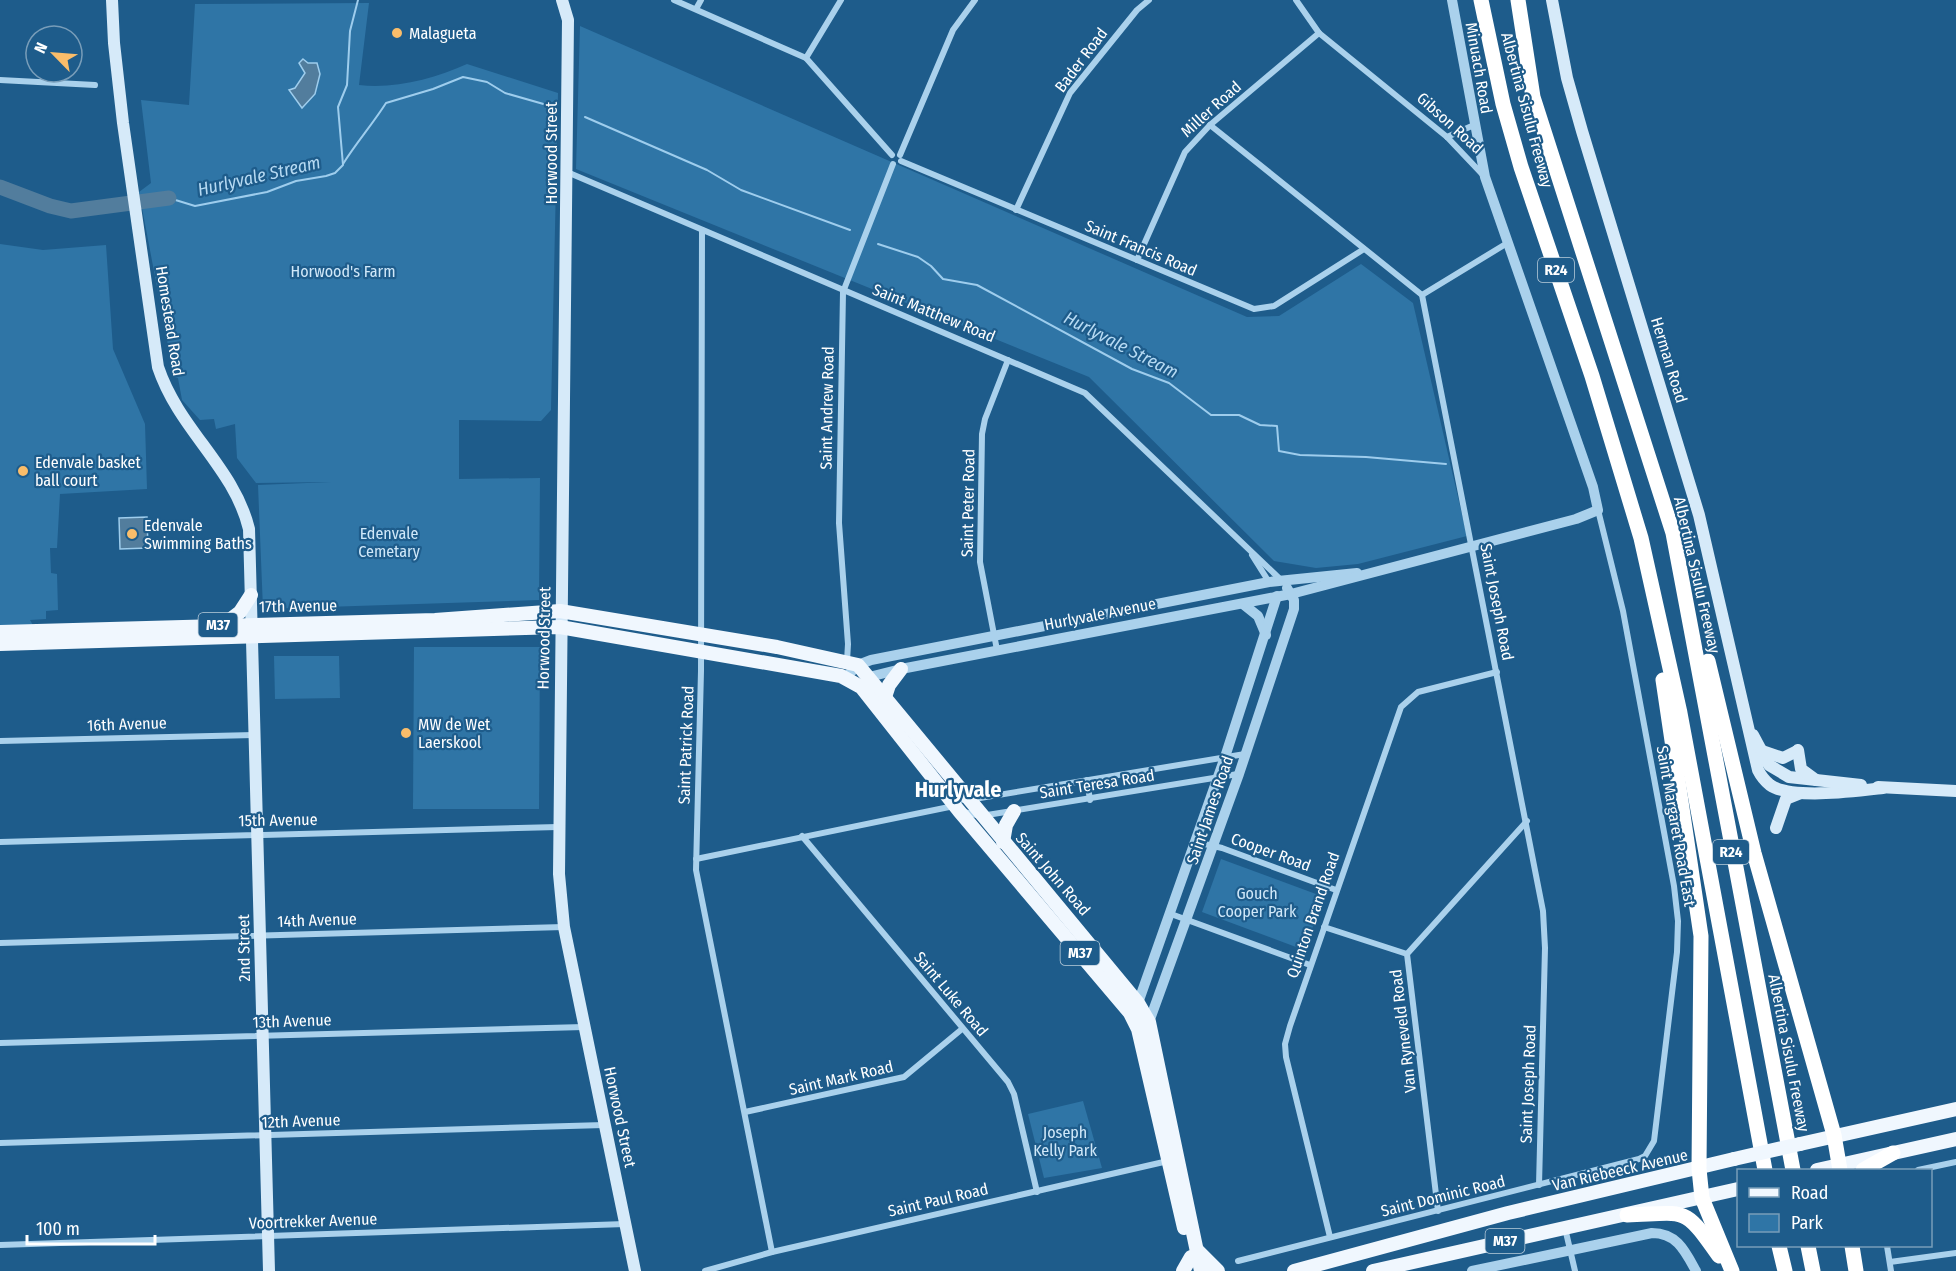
<svg xmlns="http://www.w3.org/2000/svg" width="1956" height="1271" viewBox="0 0 1956 1271" font-family="'Fira Sans Condensed',sans-serif">
  <style>
    .green { fill: #2f75a6 }
    .water { fill: #527d9d; stroke: #9ecded; stroke-width: 1.5 }
    .lines { fill: none; stroke-linecap: round; stroke-linejoin: round }
    .stream { stroke: #9ecded; stroke-width: 2 }
    .river { stroke: #527d9d; stroke-width: 15 }
    .minor { stroke: #aad1ec; stroke-width: 6 }
    .tertiary { stroke: #aad1ec; stroke-width: 10 }
    .secondary { stroke: #d6eaf9; stroke-width: 12 }
    .primary { stroke: #f0f7fe; stroke-width: 14 }
    .motorway { stroke: #fff; stroke-width: 15 }
    .primary-bridge { stroke: #f0f7fe; stroke-width: 14 }
    .poi-dot { fill: #fabd6a; stroke: #1e5c8b; stroke-width: 2 }
    .labels { text-anchor: middle; dominant-baseline: central; stroke-width: 4.5; stroke-linejoin: round; paint-order: stroke }
    .shield { fill: #1e5c8b; stroke: #bccedc; stroke-width: 1.5 }
    .shield-label { font-size: 15px; font-weight: bold; fill: #fff }
    .poi-label { font-size: 16px; fill: #fff; stroke: #1e5c8b; text-anchor: start }
    .street-label { font-size: 16px; fill: #fff; stroke: #1e5c8b }
    .park-label { font-size: 16px; fill: #d0e8f9; stroke: #1e5c8b }
    .water-label { font-size: 18px; font-style: italic; fill: #b6daf3; stroke: #1e5c8b }
    .district-label { font-size: 22px; font-weight: bold; fill: #fff; stroke: #1e5c8b }
  </style>
  <rect width="100%" height="100%" fill="#1e5c8b"/>
  <!-- green -->
  <g class="green">
    <path d="M369 3 359 85C395 89 434 79 467 64L558 93 551 410 541 421 459 420V479L540 478 539 600 263 609 258 485 331 482 256 483 237 458 235 424 216 429 214 419 200 420 182 400 178 378 174 377 139 192 151 183 141 100 189 105 195 4Z"/>
    <polygon points="580,26 1247,317 1279,316 1361,264 1413,303 1467,536 1358,564 1316,568 1274,561 1089,377 576,169"/>
    <polygon points="0,244 43,250 106,245 113,349 145,424 147,489 60,494 57,548 50,548 51,573 57,574 58,610 46,611 46,619 30,620 34,627 0,627"/>
    <polygon points="414,647 540,647 539,809 413,809"/>
    <polygon points="274,656 339,656 340,698 275,699"/>
    <polygon points="1221,859 1324,897 1304,950 1202,912"/>
    <polygon points="1083,1101 1102,1168 1044,1178 1028,1114"/>
  </g>
  <!-- water -->
  <g class="water">
    <polygon points="303,59 308,63 317,63 320,74 315,94 302,108 289,90 295,88 305,73 299,63"/>
    <polygon points="147,517 148,548 120,549 119,518"/>
  </g>
  <g class="lines">
    <!-- stream -->
    <g class="stream">
      <polyline points="585,117 707,170 741,190 850,230"/>
      <path d="M343 164C356 143 372 125 386 103L433 89 463 77 487 82 505 93 547 105"/>
      <polyline points="169,198 195,206 267,192 296,181 326,176 335,173 343,165 338,107 347,85 350,31 358,0"/>
      <polyline points="878,244 918,257 931,266 943,279 977,285 1132,369 1169,383 1211,415 1239,415 1260,425 1277,426 1279,451 1300,455 1366,457 1446,464"/>
    </g>
    <!-- river -->
    <polyline class="river" points="0,187 50,206 71,211 169,198"/>
    <!-- minor -->
    <g class="minor">
      <polyline points="674,0 806,58 892,155"/>
      <polyline points="1296,0 1319,33 1447,137 1483,175"/>
      <polyline points="696,9 701,0"/>
      <polyline points="806,58 841,0"/>
      <polyline points="0,80 95,85"/>
      <polyline points="1210,125 1422,295 1543,911 1545,948 1539,1185"/>
      <polyline points="1447,137 1474,125"/>
      <polyline points="900,155 953,30 975,0"/>
      <polyline points="901,161 1254,309 1274,306 1364,249"/>
      <polyline points="567,172 1085,393 1281,580"/>
      <polyline points="1016,210 1070,93 1137,10 1149,0"/>
      <polyline points="702,230 701,671 696,870 772,1252"/>
      <polyline points="1137,260 1185,152 1210,125 1319,33"/>
      <polyline points="1422,295 1509,242"/>
      <polyline points="1252,555 1269,582"/>
      <polyline points="997,650 980,562 982,434 985,419 1008,360"/>
      <polyline points="847,661 848,644 839,523 843,292 893,164"/>
      <polyline points="0,741 254,735"/>
      <polyline points="1087,780 1090,800"/>
      <polyline points="950,799 968,800 1245,754"/>
      <polyline points="964,812 981,816 1238,774"/>
      <polyline points="802,836 1008,1082 1014,1094 1037,1192"/>
      <polyline points="0,842 558,827"/>
      <polyline points="1196,842 1222,848 1336,890"/>
      <polyline points="696,859 954,806"/>
      <polyline points="1171,914 1310,965"/>
      <polyline points="1324,927 1407,954"/>
      <polyline points="0,943 564,927"/>
      <polyline points="0,1043 584,1027"/>
      <polyline points="745,1112 904,1077 962,1029"/>
      <polyline points="0,1143 604,1125"/>
      <polyline points="1918,1170 1956,1162"/>
      <polyline points="1438,1211 1407,954 1527,821"/>
      <polyline points="1565,1228 1575,1271"/>
      <polyline points="1330,1237 1286,1057 1285,1044 1290,1026 1401,707 1418,692 1497,672"/>
      <polyline points="0,1245 625,1224"/>
      <polyline points="1887,1246 1891,1271"/>
      <polyline points="1238,1261 1639,1159 1645,1156 1654,1141 1677,952 1678,921 1674,886 1623,611 1598,510"/>
      <polyline points="1890,1262 1956,1253"/>
      <polyline points="705,1271 772,1252 1168,1161"/>
    </g>
    <!-- tertiary -->
    <g class="tertiary">
      <polyline points="1243,604 1258,616 1266,635"/>
      <polyline points="846,677 858,665 871,660 1269,582 1357,573"/>
      <polyline points="865,682 869,677 901,669 1291,594 1576,519 1598,510 1593,487 1485,177 1452,0"/>
      <polyline points="1134,1008 1138,1003 1225,757 1277,596"/>
      <polyline points="1146,1024 1149,1022 1239,774 1294,609 1294,600 1287,588"/>
      <path d="M1472 1271 1652 1233C1677 1233 1685 1251 1696 1271"/>
    </g>
    <!-- secondary -->
    <g class="secondary">
      <path d="M112 0 114 43 123 123 158 367C179 430 234 467 249 529L269 1271"/>
      <polyline points="562,0 568,20 559,874 564,927 635,1271"/>
      <path d="M1552 0 1567 78 1582 131 1699 515 1758 770C1761 776 1765 781 1770 785 1791 800 1857 791 1883 788"/>
      <polyline points="1753,735 1769,765 1789,777 1861,785"/>
      <polyline points="1798,750 1801,769 1816,780"/>
      <polyline points="1762,751 1783,758 1797,751"/>
      <polyline points="1878,787 1956,791"/>
      <polyline points="1776,828 1786,799 1801,793"/>
    </g>
    <!-- primary -->
    <g class="primary">
      <polyline points="223,625 240,612 251,595"/>
      <polyline points="0,632 435,620 560,611 777,647 858,665 1138,1003 1149,1022 1201,1271"/>
      <polyline points="0,644 560,627 841,676 861,687 959,811 1130,1013 1138,1029 1184,1228"/>
      <polyline points="885,697 889,685 901,669"/>
      <polyline points="1003,842 1006,825 1014,811"/>
      <polyline points="1800,1144 1956,1109"/>
      <polyline points="1817,1170 1956,1139"/>
      <polyline points="1198,1251 1218,1271"/>
      <polyline points="1183,1271 1191,1257"/>
      <polyline points="1294,1271 1508,1213 1734,1159"/>
      <polyline points="1373,1271 1738,1189"/>
    </g>
    <!-- motorway -->
    <g class="motorway">
      <polyline points="1481,0 1503,104 1521,167 1592,376 1641,538 1680,713 1765,1170"/>
      <polyline points="1518,0 1533,97 1673,533 1793,1170"/>
      <polyline points="1708,661 1754,853 1834,1135 1840,1170"/>
      <polyline points="1663,680 1701,936 1699,1169 1702,1198 1732,1271"/>
      <polyline points="1863,1170 1893,1153"/>
      <path d="M1627 1215C1688 1213 1683 1205 1719 1256"/>
      <polyline points="1779,1246 1785,1271"/>
      <polyline points="1808,1246 1813,1271"/>
      <polyline points="1852,1246 1856,1271"/>
    </g>
    <!-- primary-bridge -->
    <polyline class="primary-bridge" points="1734,1159 1800,1144"/>
  </g>
  <!-- markers -->
  <g class="poi-dot">
    <circle cx="397" cy="33" r="6"/>
    <circle cx="23" cy="471" r="6"/>
    <circle cx="132" cy="534" r="6"/>
    <circle cx="406" cy="733" r="6"/>
  </g>
  <g class="labels">
    <!-- shield labels -->
    <g class="shield">
      <rect x="1538" y="258" width="36" height="24" rx="4.5"/>
      <rect x="198.5" y="613" width="39" height="24" rx="4.5"/>
      <rect x="1713" y="840" width="36" height="24" rx="4.5"/>
      <rect x="1060.5" y="941" width="39" height="24" rx="4.5"/>
      <rect x="1485.5" y="1229" width="39" height="24" rx="4.5"/>
    </g>
    <g class="shield-label">
      <text x="1556" y="270">R24</text>
      <text x="218" y="625">M37</text>
      <text x="1731" y="852">R24</text>
      <text x="1080" y="953">M37</text>
      <text x="1505" y="1241">M37</text>
    </g>
    <!-- poi labels -->
    <g class="poi-label">
      <text x="409" y="33">Malagueta</text>
      <text x="35" y="462">Edenvale basket<tspan x="35" dy="18">ball court</tspan></text>
      <text x="144" y="525">Edenvale<tspan x="144" dy="18">Swimming Baths</tspan></text>
      <text x="418" y="724">MW de Wet<tspan x="418" dy="18">Laerskool</tspan></text>
    </g>
    <!-- street labels -->
    <g class="street-label">
      <text transform="translate(1081 60) rotate(-53)">Bader Road</text>
      <text transform="translate(1479 68) rotate(80)">Minuach Road</text>
      <text transform="translate(1211 109) rotate(-42)">Miller Road</text>
      <text transform="translate(1527 110) rotate(75)">Albertina Sisulu Freeway</text>
      <text transform="translate(1450 123) rotate(42)">Gibson Road</text>
      <text transform="translate(551 153) rotate(-90)">Horwood Street</text>
      <text transform="translate(1141 248) rotate(23)">Saint Francis Road</text>
      <text transform="translate(934 313) rotate(22)">Saint Matthew Road</text>
      <text transform="translate(170 321) rotate(81)">Homestead Road</text>
      <text transform="translate(1669 360) rotate(73)">Herman Road</text>
      <text transform="translate(827 408) rotate(-89)">Saint Andrew Road</text>
      <text transform="translate(968 503) rotate(-89)">Saint Peter Road</text>
      <text transform="translate(1697 575) rotate(77)">Albertina Sisulu Freeway</text>
      <text transform="translate(1497 602) rotate(79)">Saint Joseph Road</text>
      <text transform="translate(298 606) rotate(-1)">17th Avenue</text>
      <text transform="translate(1100 614) rotate(-11)">Hurlyvale Avenue</text>
      <text transform="translate(544 638) rotate(-89)">Horwood Street</text>
      <text transform="translate(127 724) rotate(-2)">16th Avenue</text>
      <text transform="translate(686 745) rotate(-88)">Saint Patrick Road</text>
      <text transform="translate(1097 784) rotate(-9)">Saint Teresa Road</text>
      <text transform="translate(1210 810) rotate(-71)">Saint James Road</text>
      <text transform="translate(278 820) rotate(-1)">15th Avenue</text>
      <text transform="translate(1676 826) rotate(80)">Saint Margaret Road East</text>
      <text transform="translate(1271 852) rotate(20)">Cooper Road</text>
      <text transform="translate(1053 874) rotate(49)">Saint John Road</text>
      <text transform="translate(1313 915) rotate(-71)">Quinton Brand Road</text>
      <text transform="translate(317 920) rotate(-2)">14th Avenue</text>
      <text transform="translate(244 948) rotate(-91)">2nd Street</text>
      <text transform="translate(951 994) rotate(50)">Saint Luke Road</text>
      <text transform="translate(292 1021) rotate(-2)">13th Avenue</text>
      <text transform="translate(1403 1031) rotate(-97)">Van Ryneveld Road</text>
      <text transform="translate(1789 1053) rotate(79)">Albertina Sisulu Freeway</text>
      <text transform="translate(841 1078) rotate(-13)">Saint Mark Road</text>
      <text transform="translate(1528 1084) rotate(-88)">Saint Joseph Road</text>
      <text transform="translate(620 1117) rotate(78)">Horwood Street</text>
      <text transform="translate(301 1121) rotate(-2)">12th Avenue</text>
      <text transform="translate(1620 1170) rotate(-13)">Van Riebeeck Avenue</text>
      <text transform="translate(1443 1196) rotate(-14)">Saint Dominic Road</text>
      <text transform="translate(938 1200) rotate(-13)">Saint Paul Road</text>
      <text transform="translate(313 1221) rotate(-2)">Voortrekker Avenue</text>
    </g>
    <!-- park labels -->
    <g class="park-label">
      <text x="343" y="271">Horwood's Farm</text>
      <text x="389" y="533">Edenvale<tspan x="389" dy="18">Cemetary</tspan></text>
      <text x="1257" y="893">Gouch<tspan x="1257" dy="18">Cooper Park</tspan></text>
      <text x="1065" y="1132">Joseph<tspan x="1065" dy="18">Kelly Park</tspan></text>
    </g>
    <!-- water labels -->
    <g class="water-label">
      <text transform="translate(259 176) rotate(-13)">Hurlyvale Stream</text>
      <text transform="translate(1121 345) rotate(27)">Hurlyvale Stream</text>
    </g>
    <!-- district labels -->
    <g class="district-label">
      <text x="958" y="789">Hurlyvale</text>
    </g>
  </g>
  <!-- legend -->
  <rect x="1737" y="1169" width="195" height="78" fill="#1e5c8b" stroke="#789db9" stroke-width="1.5"/>
  <rect x="1749" y="1188" width="30" height="9" fill="#f0f7fe" stroke="#789db9" stroke-width="1.5"/>
  <text x="1791" y="1199" font-size="18" fill="#ffffff">Road</text>
  <rect x="1749" y="1214" width="30" height="18" fill="#2f75a6" stroke="#789db9" stroke-width="1.5"/>
  <text x="1791" y="1229" font-size="18" fill="#ffffff">Park</text>
  <!-- north arrow -->
  <g transform="translate(54 54) rotate(295)"><circle r="28" fill="#1e5c8b" stroke="#789db9" stroke-width="1.5"/>
  <path d="M0-4.5L10 22L0 15L-10 22Z" fill="#fabd6a"/>
  <text y="-9" font-size="16" font-weight="bold" text-anchor="middle" fill="#ffffff">N</text>
  </g>
  <!-- scale -->
  <path d="M27 1235v9h128v-9" fill="none" stroke="#ffffff" stroke-width="3"/>
  <text x="36" y="1235" font-size="18" fill="#ffffff" stroke="#1e5c8b" stroke-width="4.5" paint-order="stroke">100 m</text>
</svg>
